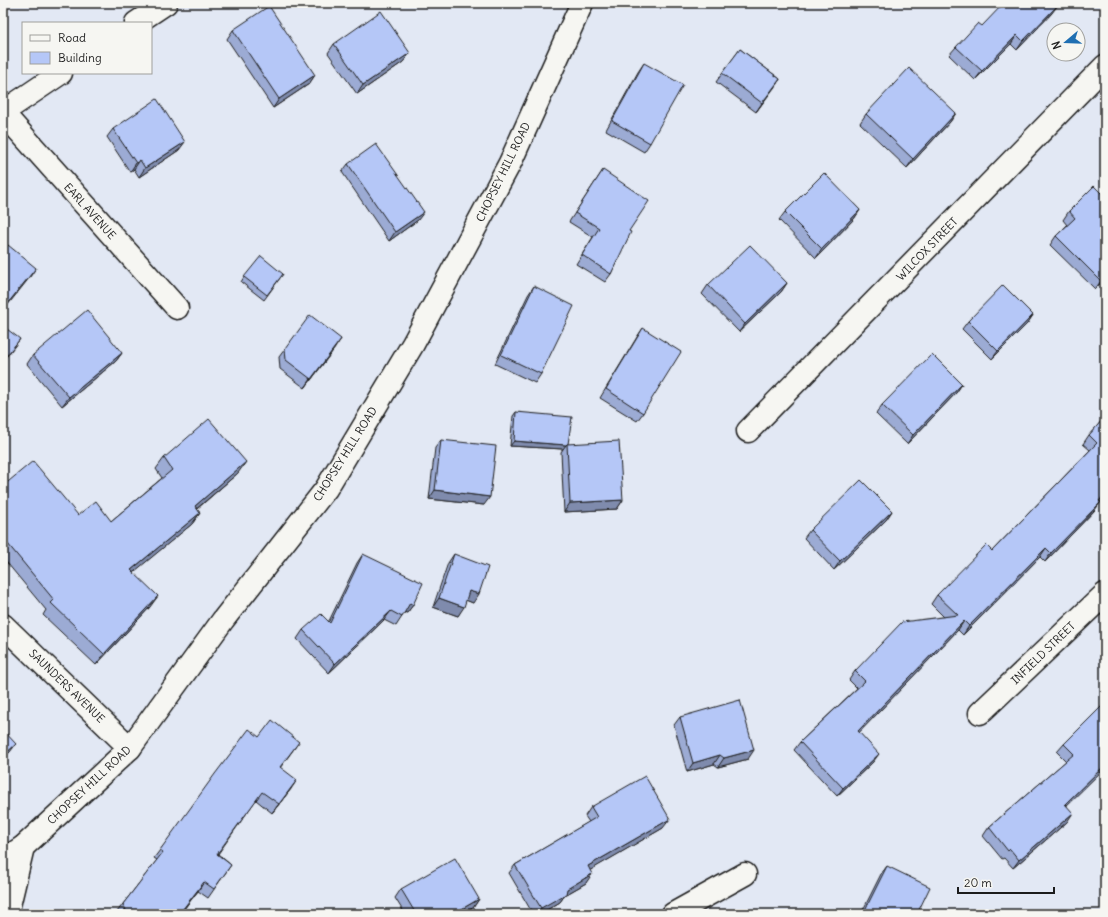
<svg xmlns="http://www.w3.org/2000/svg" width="1108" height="917" viewBox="0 0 1108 917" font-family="Delius,sans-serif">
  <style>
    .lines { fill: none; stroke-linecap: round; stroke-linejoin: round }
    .street-casing { stroke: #1c1c1c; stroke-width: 25 }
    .secondary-casing { stroke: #1c1c1c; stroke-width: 25 }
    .street { stroke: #f6f6f2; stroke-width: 22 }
    .secondary { stroke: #f6f6f2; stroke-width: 22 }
    .wall { fill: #9cabd4; stroke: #1c1c1c }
    .shaded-wall { fill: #7f8bad; stroke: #1c1c1c }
    .building { fill: #b5c7f7; stroke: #1c1c1c }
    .labels { text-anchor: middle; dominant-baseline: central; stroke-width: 3; stroke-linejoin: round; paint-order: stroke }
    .street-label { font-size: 11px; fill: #1c1c1c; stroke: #f6f6f2 }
  </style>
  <rect width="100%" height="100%" fill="#e2e8f4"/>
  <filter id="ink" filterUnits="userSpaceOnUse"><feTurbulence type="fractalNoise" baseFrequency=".025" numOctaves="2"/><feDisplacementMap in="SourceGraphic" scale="8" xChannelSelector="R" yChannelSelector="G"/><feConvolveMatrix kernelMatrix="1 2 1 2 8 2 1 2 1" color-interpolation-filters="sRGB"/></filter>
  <g filter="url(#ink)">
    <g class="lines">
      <defs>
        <g id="street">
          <polyline points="136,23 166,3"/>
          <polyline points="3,112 61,73"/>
          <polyline points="3,113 177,308"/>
          <polyline points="748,431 1105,66"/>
          <polyline points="3,625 130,748"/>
          <polyline points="980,713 1105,594"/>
          <polyline points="7,914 23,847"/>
          <polyline points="673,914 745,874"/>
        </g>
        <polyline id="secondary" points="3,860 23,847 130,748 223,620 326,489 413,344 510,163 582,3"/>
      </defs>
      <!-- street casing -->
      <use href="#street" class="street-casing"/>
      <!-- secondary casing -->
      <use href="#secondary" class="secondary-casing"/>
      <!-- street -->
      <use href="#street" class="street"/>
      <!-- secondary -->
      <use href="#secondary" class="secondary"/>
    </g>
    <!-- wall -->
    <g class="wall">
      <polygon points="1052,13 1017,50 1011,44 975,80 949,55 956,47 982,26"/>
      <polygon points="233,30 315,75 309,84 273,108 227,39"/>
      <polygon points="334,44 410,53 403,62 357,94 328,53"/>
      <polygon points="740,49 780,79 756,112 716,82"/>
      <polygon points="644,63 650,143 644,152 606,130 638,72"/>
      <polygon points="956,113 950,122 907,168 860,123 866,114"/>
      <polygon points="113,129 179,150 139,177 134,169 130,172 107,137"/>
      <polygon points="348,164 418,220 389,241 342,172"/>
      <polygon points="603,170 629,231 611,274 605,282 576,264 593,237 569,222"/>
      <polygon points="1094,186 1105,279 1095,289 1050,245 1056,236 1067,225 1063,220 1069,211"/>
      <polygon points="860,210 854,219 816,258 779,220 785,212"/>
      <polygon points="283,274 264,300 241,282 244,277"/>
      <polygon points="787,283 781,292 739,332 702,294 708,285"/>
      <polygon points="534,286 541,374 535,383 495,364 528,295"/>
      <polygon points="1033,315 1027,324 992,359 962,329 968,321"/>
      <polygon points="643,328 643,413 637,421 600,398 637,337"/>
      <polygon points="335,348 305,388 280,369 279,357 285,349"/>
      <polygon points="122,353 116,361 62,406 27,364 33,355"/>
      <polygon points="962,384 956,393 907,444 876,414 882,405"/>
      <polygon points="516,412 568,444 623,500 617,509 564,512 561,452 563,449 510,446 513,416"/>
      <polygon points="1105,417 1105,497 1100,502 1094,511 1045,562 1040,557 963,635 958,630 859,732 873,762 837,796 794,750 800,742 857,688 849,680 855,671 944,617 931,604 937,595 992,551 1090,450 1083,444 1089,435"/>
      <polygon points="441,440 484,505 429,499 435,448"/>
      <polygon points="164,458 238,473 197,509 200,513 192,524 133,572 150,607 96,665 43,615 46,610 3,558 3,486 78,515 111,521 162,478 156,469"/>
      <polygon points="892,511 886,520 834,570 804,538 810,530"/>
      <polygon points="363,554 413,605 407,613 405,612 396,626 384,620 329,673 297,639 303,630 329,621 357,563"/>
      <polygon points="454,554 473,603 466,600 458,616 433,607 448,563"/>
      <polygon points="1105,703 1067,805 1067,822 1013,868 1004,858 1002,859 983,836 989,827 1066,761 1057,752 1064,744"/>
      <polygon points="680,717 748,759 718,767 714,764 687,772 674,725"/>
      <polygon points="259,737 299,742 280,768 291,789 272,813 256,800 218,854 231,865 208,898 198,891 180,914 118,914 117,912 123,904 157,860 154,858 160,850"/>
      <polygon points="591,807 663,828 590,870 586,883 565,895 560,902 540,914 533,914 509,873 515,865 589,822 585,816"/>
      <polygon points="887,866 917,914 861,914 881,874"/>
      <polygon points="401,889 479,899 473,908 462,914 405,914 395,898"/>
    </g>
    <!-- shaded-wall -->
    <g class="shaded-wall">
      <polygon points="1058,5 1052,13 1017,50 1023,41"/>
      <polygon points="1017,35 1011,44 975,80 982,71"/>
      <polygon points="410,53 403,62 357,94 363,85"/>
      <polygon points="315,75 309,84 273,108 279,99"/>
      <polygon points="780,79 774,88 756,112 762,103"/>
      <polygon points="956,113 950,122 907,168 913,159"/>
      <polygon points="185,142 179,150 139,177 145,168"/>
      <polygon points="140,160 134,169 130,172 136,163"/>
      <polygon points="860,210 854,219 816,258 822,249"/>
      <polygon points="424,212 418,220 389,241 395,232"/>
      <polygon points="36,268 30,277 3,311 4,308"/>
      <polygon points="1105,277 1105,279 1095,289 1101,281"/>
      <polygon points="787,283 781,292 739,332 745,324"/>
      <polygon points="1033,315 1027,324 992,359 998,351"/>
      <polygon points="20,339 14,347 3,361 3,360"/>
      <polygon points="341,339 335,348 305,388 311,379"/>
      <polygon points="122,353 116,361 62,406 69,397"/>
      <polygon points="962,384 956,393 907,444 913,435"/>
      <polygon points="514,441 566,445 563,449 510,446"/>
      <polygon points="246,462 238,473 187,517 195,506"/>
      <polygon points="435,490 490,497 484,505 429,499"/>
      <polygon points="1105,494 1105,497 1093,509 1099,501"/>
      <polygon points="623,500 617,509 564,512 570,503"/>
      <polygon points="1101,502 1094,511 1045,562 1051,553"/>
      <polygon points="892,511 886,520 834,570 840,561"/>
      <polygon points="200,513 192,524 123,581 131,570"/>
      <polygon points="1046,548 1040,557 963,635 969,626"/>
      <polygon points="469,591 479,594 473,603 463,599"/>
      <polygon points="158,596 150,607 96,665 104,654"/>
      <polygon points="439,598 464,607 458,616 433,607"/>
      <polygon points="410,603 413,605 407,613 403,612"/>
      <polygon points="391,611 384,620 329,673 335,664"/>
      <polygon points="964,621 958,630 852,740 858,731"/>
      <polygon points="16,744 10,752 3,759 3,756"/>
      <polygon points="754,750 748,759 718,767 724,758"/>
      <polygon points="879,754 873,762 837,796 843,788"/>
      <polygon points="720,755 714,764 687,772 693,763"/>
      <polygon points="1105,765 1105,768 1059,813 1065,804"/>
      <polygon points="297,780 291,789 272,813 279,804"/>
      <polygon points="1073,813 1067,822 1013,868 1019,860"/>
      <polygon points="670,819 663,828 582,875 588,866"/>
      <polygon points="592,874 586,883 565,895 560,902 540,914 537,914 541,908 567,889"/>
      <polygon points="204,882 198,891 180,914 179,914"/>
      <polygon points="479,899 473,908 462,914 453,914"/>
    </g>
    <!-- building -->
    <g class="building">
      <polygon points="1004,3 1056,3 1058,5 1023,41 1017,35 982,71 956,47 978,23 982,26"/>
      <polygon points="269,6 315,75 279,99 233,30"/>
      <polygon points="381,11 410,53 363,85 334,44"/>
      <polygon points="740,49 780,79 762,103 722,73"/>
      <polygon points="644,63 683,85 650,143 612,121"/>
      <polygon points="909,68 956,113 913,159 866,114"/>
      <polygon points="157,99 185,142 145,168 140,160 136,163 113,129"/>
      <polygon points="376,144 424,212 395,232 348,164"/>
      <polygon points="603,170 649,201 629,231 631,232 611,274 582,255 599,228 575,213"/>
      <polygon points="824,173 860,210 822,249 785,212"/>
      <polygon points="1094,186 1105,197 1105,277 1101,281 1056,236 1075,218 1069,211"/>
      <polygon points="8,245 36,268 4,308 3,307 3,250"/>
      <polygon points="750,245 787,283 745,324 708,285"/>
      <polygon points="261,256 283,274 267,295 244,277"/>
      <polygon points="1003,285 1033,315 998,351 968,321"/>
      <polygon points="534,286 574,306 541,374 501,355"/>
      <polygon points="87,310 122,353 69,397 33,355"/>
      <polygon points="310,315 341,339 311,379 286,360 285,349"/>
      <polygon points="3,326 20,339 3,360"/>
      <polygon points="643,328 681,352 643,413 606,389"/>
      <polygon points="932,354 962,384 913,435 882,405"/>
      <polygon points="516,412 572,417 568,444 567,444 566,445 514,441"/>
      <polygon points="1105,417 1105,494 1099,501 1101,502 1051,553 1046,548 969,626 964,621 858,731 879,754 843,788 800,742 865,681 855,671 902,622 958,615 937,595 986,545 992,551 1097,443 1089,435"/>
      <polygon points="209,419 246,462 195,506 200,513 131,570 158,596 104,654 51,603 54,600 3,538 3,486 33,461 78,515 96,501 111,521 172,470 164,458"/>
      <polygon points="441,440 496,446 490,497 435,490"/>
      <polygon points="619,441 623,500 570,503 567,444"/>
      <polygon points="861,480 892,511 840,561 810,530"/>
      <polygon points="363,554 423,583 413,605 410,603 402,617 391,611 335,664 303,630 321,614 330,623"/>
      <polygon points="454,554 488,567 479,594 469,591 464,607 439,598"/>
      <polygon points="740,700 754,750 724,758 720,755 693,763 680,717"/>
      <polygon points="1105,703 1105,765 1065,804 1073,813 1019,860 1010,849 1008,851 989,827 1074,754 1064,744"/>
      <polygon points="272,720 299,742 280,767 297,780 279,804 262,792 217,854 231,865 214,889 204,882 179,914 123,914 126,910 123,904 163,852 160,850 215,774 249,729 259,737"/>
      <polygon points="3,730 16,744 3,756"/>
      <polygon points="645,776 670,819 588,866 592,874 567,889 566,894 541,908 515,865 597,817 591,807"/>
      <polygon points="455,858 479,899 453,914 416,914 401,889"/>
      <polygon points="887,866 930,887 917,914 863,914"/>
    </g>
  </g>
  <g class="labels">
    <!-- street labels -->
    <g class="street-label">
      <text transform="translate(503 172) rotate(-64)">CHOPSEY HILL ROAD</text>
      <text transform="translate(90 211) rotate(48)">EARL AVENUE</text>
      <text transform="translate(927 249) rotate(-46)">WILCOX STREET</text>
      <text transform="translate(345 454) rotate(-58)">CHOPSEY HILL ROAD</text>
      <text transform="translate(1043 653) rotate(-44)">INFIELD STREET</text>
      <text transform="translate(67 686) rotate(44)">SAUNDERS AVENUE</text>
      <text transform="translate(89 785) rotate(-43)">CHOPSEY HILL ROAD</text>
    </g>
  </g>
  <!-- margin -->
  <rect width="1108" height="917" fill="none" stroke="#f6f6f2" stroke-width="16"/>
  <rect x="8" y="8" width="1092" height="901" fill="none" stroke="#1c1c1c" stroke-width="1.5" filter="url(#ink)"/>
  <!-- legend -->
  <rect x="22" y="22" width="130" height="52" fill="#f6f6f2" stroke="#9f9f9c"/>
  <rect x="30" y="35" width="20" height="6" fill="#f6f6f2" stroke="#9f9f9c"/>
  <text x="58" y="42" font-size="12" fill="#1c1c1c">Road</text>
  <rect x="30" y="52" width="20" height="12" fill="#b5c7f7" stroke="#9f9f9c"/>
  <text x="58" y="62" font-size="12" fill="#1c1c1c">Building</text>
  <!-- north arrow -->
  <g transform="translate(1066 42) rotate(251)"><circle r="19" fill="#f6f6f2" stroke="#9f9f9c"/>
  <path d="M0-3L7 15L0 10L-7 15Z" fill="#1f6fb2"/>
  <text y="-6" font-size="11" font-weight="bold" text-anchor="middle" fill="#1c1c1c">N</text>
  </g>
  <!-- scale -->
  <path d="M958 887v6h96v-6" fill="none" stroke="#1c1c1c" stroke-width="2"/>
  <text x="964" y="887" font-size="12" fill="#1c1c1c" stroke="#f6f6f2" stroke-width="3" paint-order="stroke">20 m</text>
</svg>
